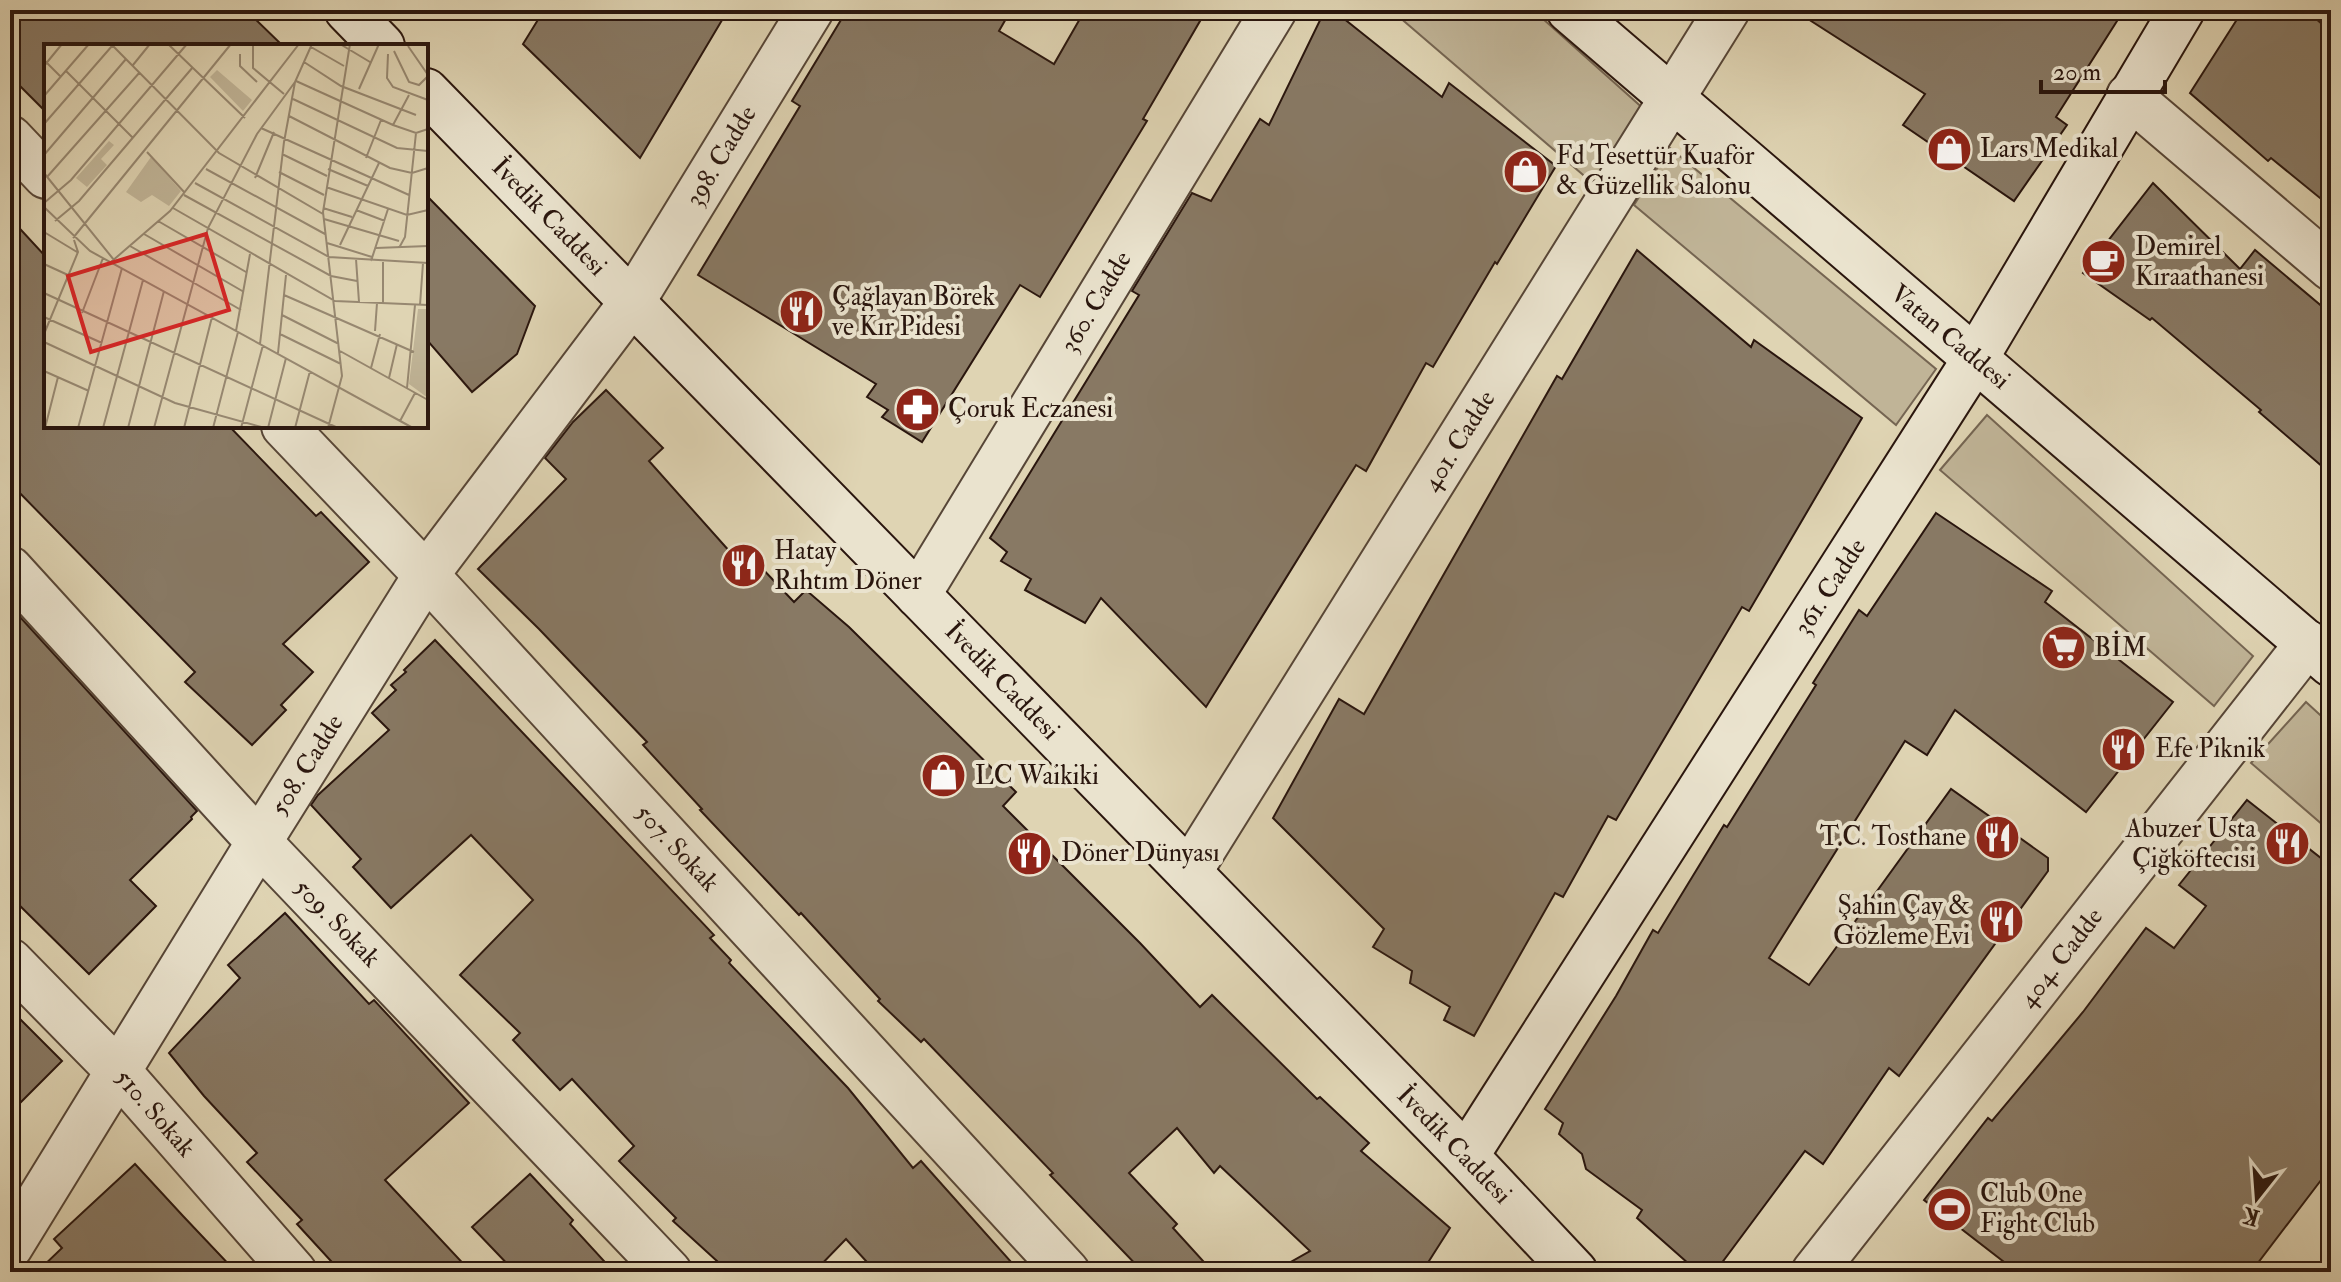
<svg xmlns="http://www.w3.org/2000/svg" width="2341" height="1282" viewBox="0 0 2341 1282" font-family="'IM FELL Double Pica',serif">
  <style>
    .green { fill: #c0b497; stroke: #756552; stroke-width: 2 }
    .building { fill: #887964; stroke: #2a160e; stroke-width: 2 }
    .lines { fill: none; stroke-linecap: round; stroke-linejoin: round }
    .street-casing { stroke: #574637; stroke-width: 48 }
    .secondary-casing { stroke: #2a160e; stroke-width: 48 }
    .street { stroke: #eae3ce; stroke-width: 44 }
    .secondary { stroke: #eae3ce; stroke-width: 44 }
    .labels { text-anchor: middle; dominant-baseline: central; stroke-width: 8; stroke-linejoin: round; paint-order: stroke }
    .poi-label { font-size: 26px; fill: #2a160e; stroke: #eae3ce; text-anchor: start }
    .street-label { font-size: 26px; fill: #2a160e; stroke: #eae3ce }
    .inset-road { fill: none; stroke: #978871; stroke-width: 2 }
    .view { fill: #d62828; fill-opacity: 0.15; stroke: #d62828; stroke-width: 4 }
    .inset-edge { fill: none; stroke: #2a160e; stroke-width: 4 }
  </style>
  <rect width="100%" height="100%" fill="#dfd4b3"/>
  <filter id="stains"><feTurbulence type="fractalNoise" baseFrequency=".0025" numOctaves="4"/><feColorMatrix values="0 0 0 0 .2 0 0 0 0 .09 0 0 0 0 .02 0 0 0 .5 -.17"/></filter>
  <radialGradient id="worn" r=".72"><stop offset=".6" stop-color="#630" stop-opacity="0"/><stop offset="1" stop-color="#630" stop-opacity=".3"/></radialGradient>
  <!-- green -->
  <g class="green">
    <polygon points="1391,10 1533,10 1646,111 1596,186"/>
    <polygon points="1670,148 1936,369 1896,425 1634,205"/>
    <polygon points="1987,415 2253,656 2214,706 1940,470"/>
    <polygon points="2306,702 2331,725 2331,832 2251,763"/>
  </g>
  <!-- building -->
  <g class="building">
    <polygon points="10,10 246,10 283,46 46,46 46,112 10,76"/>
    <polygon points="544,10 728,10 640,158 523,44"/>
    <polygon points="847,10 1011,10 999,31 1054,64 1085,10 1181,10 1200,21 1143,119 1147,121 1040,297 1020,285 922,442 882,417 888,410 867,397 876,384 698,275 800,106 792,101"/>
    <polygon points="1325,10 1333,10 1442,97 1449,83 1556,166 1497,264 1495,262 1433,367 1426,363 1366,471 1356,465 1206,707 1101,598 1085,623 1025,590 1031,579 1001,561 1007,552 990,538 1139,295 1132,291 1192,193 1211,201 1260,119 1269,125"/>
    <polygon points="1794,10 2124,10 2056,117 2067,125 2014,201 1903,125 1925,94"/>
    <polygon points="2243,10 2306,10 2331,32 2331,207 2271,158 2268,161 2190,93"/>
    <polygon points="2153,183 2240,269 2255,250 2331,314 2331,474 2259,412 2261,410 2152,318 2150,320 2083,273"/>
    <polygon points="426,195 535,306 517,354 472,392 426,339"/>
    <polygon points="10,218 46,257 46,426 229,426 316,516 321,512 369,562 283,644 313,672 281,705 286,710 252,745 185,682 195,672 10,483"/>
    <polygon points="1637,250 1751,347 1754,340 1862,418 1749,611 1742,607 1616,820 1608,816 1563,897 1555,893 1474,1036 1444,1020 1450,1007 1410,983 1412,971 1373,947 1384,929 1273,818 1339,699 1364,714 1557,376 1562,379"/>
    <polygon points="606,390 663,448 649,461 731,553 740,545 794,602 806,590 849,627 1016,792 1003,806 1140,943 1200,1007 1212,995 1317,1099 1320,1097 1369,1143 1361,1151 1450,1228 1422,1272 1273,1272 1310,1251 1220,1166 1214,1173 1177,1128 1129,1173 1177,1224 1173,1228 1213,1272 1143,1272 1050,1175 1053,1173 924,1039 921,1042 878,1001 880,999 801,913 799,915 700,810 702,809 643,745 647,742 539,629 478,569 566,479 545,458 573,422"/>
    <polygon points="1936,513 2052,591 2045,602 2173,702 2086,812 1955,710 1927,755 1905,741 1769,958 1809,985 1951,789 2048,858 2048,871 1899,1076 1889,1068 1823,1164 1805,1151 1715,1272 1698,1272 1637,1218 1642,1210 1586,1169 1582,1154 1559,1134 1563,1123 1545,1109 1616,996 1653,930 1658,933 1724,825 1727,827 1816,685 1813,683 1859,610 1867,616"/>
    <polygon points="10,606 197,811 191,817 192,819 130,880 156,906 89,974 10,896"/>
    <polygon points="435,640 714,935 710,938 731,960 729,963 848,1088 913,1168 921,1161 1020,1272 876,1272 846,1239 814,1272 729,1272 673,1221 676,1218 619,1161 634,1146 572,1079 560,1090 513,1040 520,1033 460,975 533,900 471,835 391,908 353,867 361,859 311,805 318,795 389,730 372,713 396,690 391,685 406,672 404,670"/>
    <polygon points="2247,800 2331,866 2331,1167 2251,1272 2017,1272 1924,1200 1988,1118 1992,1121 2083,1012 2146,928 2174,948 2206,906 2179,885"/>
    <polygon points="285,913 369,1004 374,1000 469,1103 385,1180 471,1272 341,1272 297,1224 302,1220 247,1162 257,1153 204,1096 169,1053 240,978 228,965"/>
    <polygon points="10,1009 62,1061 10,1113"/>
    <polygon points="135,1164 183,1216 236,1272 37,1272 62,1248 54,1239"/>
    <polygon points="530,1174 573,1220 570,1224 614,1272 515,1272 472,1227"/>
  </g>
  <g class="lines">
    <defs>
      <g id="street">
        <polyline points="2129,96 2331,268"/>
        <polyline points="10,138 46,176"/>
        <polyline points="284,426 426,575 1067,1272"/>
        <polyline points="10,569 259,842 669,1272"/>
        <polyline points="918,595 1274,10"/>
        <polyline points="1189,872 1727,10"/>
        <polyline points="10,961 118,1071 294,1272"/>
        <polyline points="10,1247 259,842 426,575 632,302 811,10"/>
        <polyline points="1814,1272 2308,643"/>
      </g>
      <g id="secondary">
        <polyline points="347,10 382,46"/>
        <polyline points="1569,10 2331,664"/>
        <polyline points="426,91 1466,1156 1575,1272"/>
        <polyline points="1466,1156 1975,359 2182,10"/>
      </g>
    </defs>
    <!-- street casing -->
    <use href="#street" class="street-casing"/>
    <!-- secondary casing -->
    <use href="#secondary" class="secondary-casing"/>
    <!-- street -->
    <use href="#street" class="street"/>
    <!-- secondary -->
    <use href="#secondary" class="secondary"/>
  </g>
  <!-- icons -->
  <defs>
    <symbol id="shop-disc" viewBox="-11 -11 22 22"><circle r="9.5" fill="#8f2418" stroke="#eae3ce"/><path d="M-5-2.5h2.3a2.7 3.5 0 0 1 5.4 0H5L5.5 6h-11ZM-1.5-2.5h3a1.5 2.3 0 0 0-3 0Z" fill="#fff"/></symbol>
    <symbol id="cafe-disc" viewBox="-11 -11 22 22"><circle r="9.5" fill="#8f2418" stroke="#eae3ce"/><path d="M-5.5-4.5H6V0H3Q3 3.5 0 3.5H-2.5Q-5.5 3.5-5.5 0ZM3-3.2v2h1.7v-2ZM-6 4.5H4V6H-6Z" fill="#fff"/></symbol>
    <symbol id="restaurant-disc" viewBox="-11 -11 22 22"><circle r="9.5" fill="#8f2418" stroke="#eae3ce"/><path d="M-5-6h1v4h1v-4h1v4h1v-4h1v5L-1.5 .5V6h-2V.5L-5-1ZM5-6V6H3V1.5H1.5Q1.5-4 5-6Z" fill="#fff"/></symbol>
    <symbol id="pharmacy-disc" viewBox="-11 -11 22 22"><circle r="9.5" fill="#8f2418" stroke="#eae3ce"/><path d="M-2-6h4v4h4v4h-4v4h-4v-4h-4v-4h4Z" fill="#fff"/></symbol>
    <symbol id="supermarket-disc" viewBox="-11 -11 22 22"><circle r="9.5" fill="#8f2418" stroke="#eae3ce"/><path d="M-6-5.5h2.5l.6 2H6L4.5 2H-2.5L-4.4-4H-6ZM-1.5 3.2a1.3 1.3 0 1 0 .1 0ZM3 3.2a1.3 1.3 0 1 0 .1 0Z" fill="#fff"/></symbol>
    <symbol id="stadium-disc" viewBox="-11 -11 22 22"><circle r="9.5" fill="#8f2418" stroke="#eae3ce"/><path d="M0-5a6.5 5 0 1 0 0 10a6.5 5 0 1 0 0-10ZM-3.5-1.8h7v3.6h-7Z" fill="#fff"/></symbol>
  </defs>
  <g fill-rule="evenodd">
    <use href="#shop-disc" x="1924" y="124" width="51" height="51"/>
    <use href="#shop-disc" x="1500" y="146" width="51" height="51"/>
    <use href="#cafe-disc" x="2078" y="236" width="51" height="51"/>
    <use href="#restaurant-disc" x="776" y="286" width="51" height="51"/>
    <use href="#pharmacy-disc" x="892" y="384" width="51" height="51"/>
    <use href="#restaurant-disc" x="718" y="540" width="51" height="51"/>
    <use href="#supermarket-disc" x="2038" y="622" width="51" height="51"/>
    <use href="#restaurant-disc" x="2098" y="724" width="51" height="51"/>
    <use href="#shop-disc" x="918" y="750" width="51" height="51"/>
    <use href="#restaurant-disc" x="1972" y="812" width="51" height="51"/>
    <use href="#restaurant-disc" x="2262" y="818" width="51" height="51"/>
    <use href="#restaurant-disc" x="1004" y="828" width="51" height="51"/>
    <use href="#restaurant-disc" x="1976" y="896" width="51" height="51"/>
    <use href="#stadium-disc" x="1924" y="1184" width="51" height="51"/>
  </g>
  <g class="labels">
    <!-- poi labels -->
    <g class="poi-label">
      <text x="1980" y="149">Lars Medikal</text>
      <text x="1556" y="156">Fd Tesettür Kuaför<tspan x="1556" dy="30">&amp; Güzellik Salonu</tspan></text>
      <text x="2135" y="247">Demirel<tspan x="2135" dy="30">Kıraathanesi</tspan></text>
      <text x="832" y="297">Çağlayan Börek<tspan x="832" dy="30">ve Kır Pidesi</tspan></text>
      <text x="948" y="409">Çoruk Eczanesi</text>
      <text x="774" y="551">Hatay<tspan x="774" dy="30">Rıhtım Döner</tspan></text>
      <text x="2094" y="648">BİM</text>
      <text x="2155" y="749">Efe Piknik</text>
      <text x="975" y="776">LC Waikiki</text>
      <text x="2256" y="829" text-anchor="end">Abuzer Usta<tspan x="2256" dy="30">Çiğköftecisi</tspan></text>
      <text x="1966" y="837" text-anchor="end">T.C. Tosthane</text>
      <text x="1061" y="853">Döner Dünyası</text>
      <text x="1970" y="906" text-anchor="end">Şahin Çay &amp;<tspan x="1970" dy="30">Gözleme Evi</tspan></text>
      <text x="1980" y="1194">Club One<tspan x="1980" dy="30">Fight Club</tspan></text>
    </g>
    <!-- street labels -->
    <g class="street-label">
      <text transform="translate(721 156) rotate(-59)">398. Cadde</text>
      <text transform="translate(549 217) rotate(46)">İvedik Caddesi</text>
      <text transform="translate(1096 302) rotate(-59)">360. Cadde</text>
      <text transform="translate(1950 337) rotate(40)">Vatan Caddesi</text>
      <text transform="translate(1459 441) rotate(-58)">401. Cadde</text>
      <text transform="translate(1830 587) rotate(-57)">361. Cadde</text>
      <text transform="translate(1002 681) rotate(46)">İvedik Caddesi</text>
      <text transform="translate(307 765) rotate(-58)">508. Cadde</text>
      <text transform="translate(677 848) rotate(47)">507. Sokak</text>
      <text transform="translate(337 923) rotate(46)">509. Sokak</text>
      <text transform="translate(2061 958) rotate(-52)">404. Cadde</text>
      <text transform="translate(155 1113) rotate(49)">510. Sokak</text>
      <text transform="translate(1454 1145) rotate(46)">İvedik Caddesi</text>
    </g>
  </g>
  <!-- overview -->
  <g transform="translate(44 44)">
    <rect width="384" height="384" fill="#dfd4b3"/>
    <path d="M173 26 208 56 199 67 166 33ZM65 97 70 101 57 115 63 121 43 143 32 134ZM107 113 137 147 125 162 108 151 97 158 82 148ZM374 265H384V354L365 340Z" fill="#c0b497"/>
    <path class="inset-road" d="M67 0 175 109 279 170M124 0 201 74M209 0V24L240 50M296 0 326 18M364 2 384 31M267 3 300 22M350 7 365 38 375 41 384 32M196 10V22L213 38M344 10 343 34 349 43 384 56M0 16 17 33M260 18 297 42 372 71M89 21 106 0M0 22 18 0M22 27 89 94M252 37 349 81 372 89 384 85M315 45 335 0M0 52 45 0M249 55 353 104 384 107M245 72 346 124 368 129 384 124M0 80 68 2M349 81 365 51M217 84 365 151M103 108 141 149M238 110 283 132M0 111 82 15M322 114 337 76M162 125 281 190M284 125 324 142M235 128 280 151M0 129 70 216M3 133 96 28M211 134 230 88M151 139 285 213 384 219M282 143 363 171 384 166M140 151 287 232 313 237M0 159 27 136 143 0M0 163 46 207 369 384M129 164 291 257 384 261M279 164 308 173M312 166 341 177M280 175 355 197M11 177 35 157 149 23M114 177 202 228M0 188 33 208M100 190 200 248M29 194 187 0M283 199 328 213M296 201 335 119M86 202 197 266M332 204 384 202M355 204 361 193 372 89M312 215 315 258M327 217 344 165M67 218 126 167 255 0M0 220 24 231M0 249 294 384M240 251 370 308M339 260V218M376 261 379 219M38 269 59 214M238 271 295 300M0 273 58 299M192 287 206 210M331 287 333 259M0 290 34 208 30 196M236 290 297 320M0 298 131 359 221 384M216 300 240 98 251 38 268 0M296 307 384 356M234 309 242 231M327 324 336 290M0 327 45 347M345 334 353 300M363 344 371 261M356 377 371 349M1 384 14 333M34 384 78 224M59 384 99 236M84 384 120 247M110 384 164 184 213 90 251 38M140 384 168 273M169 384 194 288M197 384 219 301M224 384 242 314M251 384 266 327M284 384 298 332 279 168 306 0"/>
    <path class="view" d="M162 190 185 266 47 308 24 232Z"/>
    <rect width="384" height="384" class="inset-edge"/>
  </g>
  <!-- margin -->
  <rect width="2341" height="1282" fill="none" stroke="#dfd4b3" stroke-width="40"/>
  <rect x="12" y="12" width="2317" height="1258" fill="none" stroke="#2a160e" stroke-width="4"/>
  <rect x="20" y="20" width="2301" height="1242" fill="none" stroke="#2a160e" stroke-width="2"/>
  <!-- north arrow -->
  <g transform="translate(2257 1198) rotate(197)" stroke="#eae3ce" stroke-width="6" paint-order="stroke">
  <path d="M0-6L14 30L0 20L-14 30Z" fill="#2a160e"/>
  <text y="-12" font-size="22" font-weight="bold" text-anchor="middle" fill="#2a160e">K</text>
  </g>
  <!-- scale -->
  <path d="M2041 80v12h124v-12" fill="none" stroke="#2a160e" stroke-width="4"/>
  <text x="2053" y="80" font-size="24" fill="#2a160e" stroke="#eae3ce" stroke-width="6" paint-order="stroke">20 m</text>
  <rect width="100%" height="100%" filter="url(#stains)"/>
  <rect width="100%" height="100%" fill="url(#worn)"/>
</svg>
